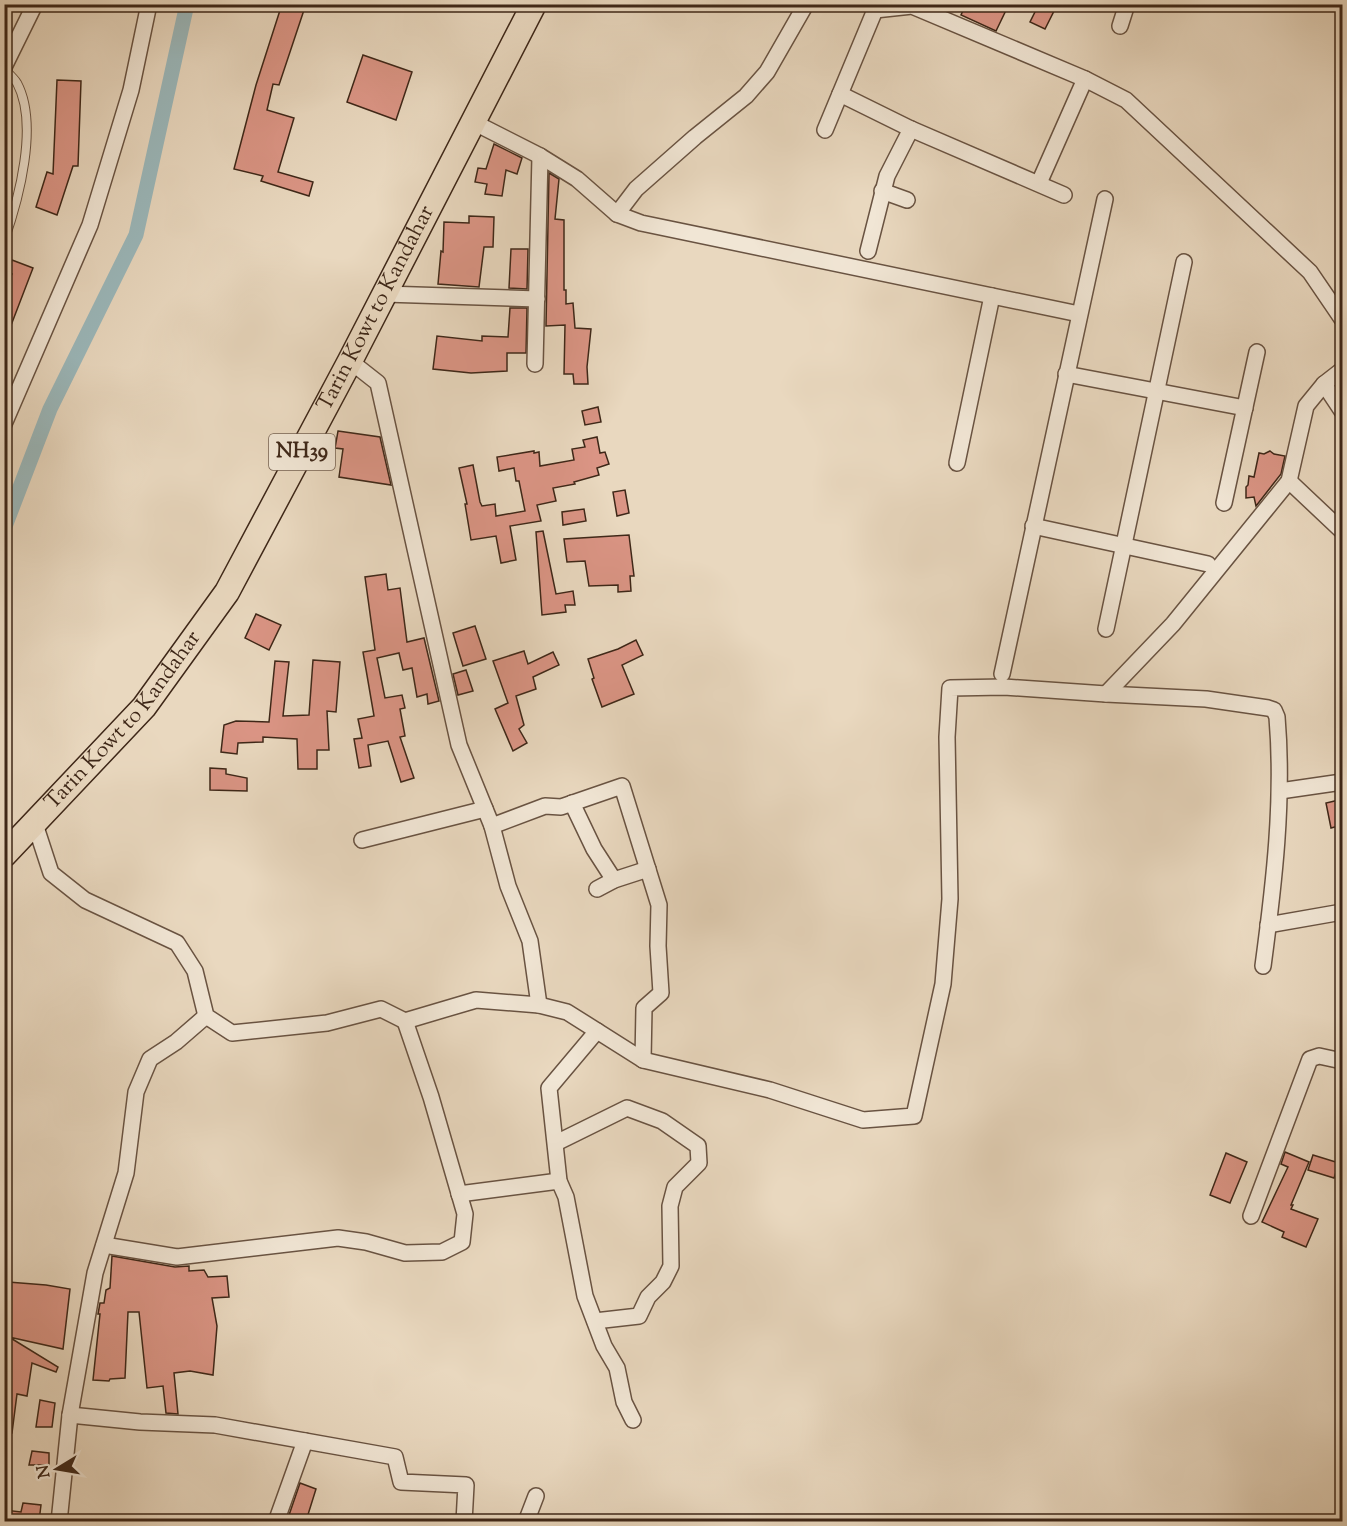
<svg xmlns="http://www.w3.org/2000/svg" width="1347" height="1526" viewBox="0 0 1347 1526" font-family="'Sorts Mill Goudy',serif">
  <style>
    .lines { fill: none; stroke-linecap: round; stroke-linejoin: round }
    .canal { stroke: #9bb8bb; stroke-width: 15 }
    .building { fill: #db9585; stroke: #3e2718; stroke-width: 1.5 }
    .lane-casing { stroke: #695342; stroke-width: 10 }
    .street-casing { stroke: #695342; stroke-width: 18 }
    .primary-casing { stroke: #3e2718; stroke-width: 27 }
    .lane { stroke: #f1e6d5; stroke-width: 8 }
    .street { stroke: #f1e6d5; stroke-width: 15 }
    .primary { stroke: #e9d8bf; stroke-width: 24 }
    .labels { text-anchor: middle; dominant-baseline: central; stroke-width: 5; stroke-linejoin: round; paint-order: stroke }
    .shield { fill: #f1e6d5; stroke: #746051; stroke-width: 1.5 }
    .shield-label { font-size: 21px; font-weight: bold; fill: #3e2718 }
    .street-label { font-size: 22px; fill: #3e2718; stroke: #f1e6d5 }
  </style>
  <rect width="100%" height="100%" fill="#e9d8bf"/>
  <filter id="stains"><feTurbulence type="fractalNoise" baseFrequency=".00333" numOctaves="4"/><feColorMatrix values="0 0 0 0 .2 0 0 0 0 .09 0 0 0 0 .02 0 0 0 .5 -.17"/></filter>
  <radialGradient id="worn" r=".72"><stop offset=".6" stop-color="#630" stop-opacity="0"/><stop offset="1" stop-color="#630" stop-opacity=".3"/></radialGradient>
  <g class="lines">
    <!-- canal -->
    <polyline class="canal" points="4,529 50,409 136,235 187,4"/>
  </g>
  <!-- building -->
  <g class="building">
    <polygon points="282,4 306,4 279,85 273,84 267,110 294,118 278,172 313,182 309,196 261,181 263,176 234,169 256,85"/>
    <polygon points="966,4 1009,4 996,31 961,15"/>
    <polygon points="1039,4 1054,11 1045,29 1030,22"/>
    <polygon points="363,55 412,72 396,120 347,102"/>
    <polygon points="57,80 81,81 78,166 73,166 57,215 36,207 47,172 53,174"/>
    <polygon points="494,144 522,158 517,174 506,170 502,196 485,194 487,184 475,182 478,168 486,169"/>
    <polygon points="549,173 559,179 555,219 564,220 564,290 566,290 566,304 573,303 575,328 591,329 587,367 588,384 574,384 573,374 564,374 565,325 546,326"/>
    <polygon points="469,216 494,217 493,247 484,247 479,287 438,284 441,251 443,252 444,222 469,223"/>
    <polygon points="511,249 528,249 527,289 509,288"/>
    <polygon points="12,260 33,268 5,341 4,292 12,274 7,272"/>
    <polygon points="510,308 527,308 526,353 507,353 507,371 471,373 433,369 437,336 482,341 482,336 508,337"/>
    <polygon points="598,407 601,422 585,425 582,411"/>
    <polygon points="338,431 380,437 391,485 339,477 343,449 335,448"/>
    <polygon points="597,437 600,453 605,452 609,464 597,468 599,475 574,482 575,484 553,488 556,501 537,505 541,521 510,526 516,560 501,563 496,536 471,540 465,504 467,504 459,468 473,465 480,502 482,506 495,504 496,516 525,511 519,481 516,481 514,468 499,471 497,457 534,451 534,453 539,452 540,466 574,460 572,449 585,447 583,440"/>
    <polygon points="1270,451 1274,454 1285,456 1281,474 1256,506 1254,497 1246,498 1246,487 1248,485 1249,476 1254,477 1259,453 1264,454"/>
    <polygon points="625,490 629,513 617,516 613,492"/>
    <polygon points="584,509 586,521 563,525 562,512"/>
    <polygon points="543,531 556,594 573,591 575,605 565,605 566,612 542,615 536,532"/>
    <polygon points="629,535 634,576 630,576 631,591 618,592 618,585 589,586 585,561 567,562 564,539"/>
    <polygon points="386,574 388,590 400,588 407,642 424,638 439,701 428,704 427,694 417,697 412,668 403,670 399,653 377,658 385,698 402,695 405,708 400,709 405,736 400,737 414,778 401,782 388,741 368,745 371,766 359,768 354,739 362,738 358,719 374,716 363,652 375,650 365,577"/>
    <polygon points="256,614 281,625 269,650 245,638"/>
    <polygon points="475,626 486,659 463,666 453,633"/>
    <polygon points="636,640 643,655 622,665 634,694 602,707 592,679 594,678 588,659 618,649"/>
    <polygon points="524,651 528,664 553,652 559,665 533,677 536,689 516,696 524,725 519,729 527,743 513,751 495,709 508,703 493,661"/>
    <polygon points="313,660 340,662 336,712 327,711 329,750 317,750 317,769 298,769 297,739 263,737 263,742 238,743 237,754 221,752 224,725 236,721 269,722 275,661 289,662 283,716 309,715"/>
    <polygon points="466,670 473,691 458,695 453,674"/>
    <polygon points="210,768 226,769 226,774 247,778 247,791 210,790"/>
    <polygon points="1339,800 1341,809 1342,809 1342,825 1331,828 1326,803"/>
    <polygon points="1285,1152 1309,1162 1291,1205 1293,1205 1291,1209 1318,1219 1306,1247 1282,1237 1284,1232 1262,1222 1288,1167 1281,1164"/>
    <polygon points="1226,1153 1247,1162 1230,1203 1210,1195"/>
    <polygon points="1313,1155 1339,1163 1334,1178 1308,1170"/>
    <polygon points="112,1256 175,1267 189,1266 189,1271 204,1270 208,1277 227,1276 229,1297 212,1298 217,1326 213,1375 190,1371 174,1373 178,1414 166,1413 163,1386 147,1388 139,1312 128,1312 125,1378 110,1379 109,1381 93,1380 100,1314 98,1314 100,1303 104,1303 106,1290 110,1288"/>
    <polygon points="8,1282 46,1285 70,1289 63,1349 9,1337 58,1367 56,1372 32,1363 27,1396 17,1394 12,1433 4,1432 4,1308"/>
    <polygon points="40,1400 55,1403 52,1427 36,1427"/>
    <polygon points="32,1451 49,1453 49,1465 29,1465"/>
    <polygon points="300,1483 316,1489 306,1521 287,1521"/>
    <polygon points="23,1503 41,1505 39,1521 4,1521 4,1510 21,1512"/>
  </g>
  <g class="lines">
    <defs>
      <path id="lane" d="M4 69C8 73 14 78 17 83 39 124 19 199 4 241"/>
      <g id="street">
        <polyline points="875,10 912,6 1085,79 1126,100 1310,272 1342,319"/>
        <polyline points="1120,26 1127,4"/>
        <polyline points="4,67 35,4"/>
        <polyline points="840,94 911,129 1064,195"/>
        <polyline points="473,122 540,156 577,179 617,214 641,223 1079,314"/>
        <polyline points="825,130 875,10 875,4"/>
        <polyline points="1039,183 1085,79"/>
        <polyline points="882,191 907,200"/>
        <polyline points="617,214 636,189 695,137 746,96 767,72 806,4"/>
        <polyline points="868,251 887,176 911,129"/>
        <polyline points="385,294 537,299"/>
        <polyline points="350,361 378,383 459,745 492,826 508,886 530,941 539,1005"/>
        <polyline points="535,364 540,156"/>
        <polyline points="1066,374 1245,408"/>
        <polyline points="1324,384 1342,411"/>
        <polyline points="4,424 90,225 131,90 149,4"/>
        <polyline points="957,463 992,296"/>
        <polyline points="1289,481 1342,531"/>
        <polyline points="1224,503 1257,352"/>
        <polyline points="1033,526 1208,564"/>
        <polyline points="1106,629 1184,262"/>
        <polyline points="1002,674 1105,199"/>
        <polyline points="1106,694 1173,624 1289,481 1306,406 1324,384 1342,370"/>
        <polyline points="1280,791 1342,782"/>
        <polyline points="572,803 594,849 614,880"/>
        <path d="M34 821 51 873 85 900 177 943 195 971 206 1016 232 1033 327 1023 381 1009 405 1021 476 1000 539 1005 567 1012 643 1060 770 1090 863 1120 914 1116 943 984 950 899 947 737 950 688 1004 687 1106 694 1206 699 1268 708 1274 710 1277 717C1284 800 1274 884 1263 966"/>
        <polyline points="492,826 545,806 561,807 622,786 659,905 658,946 661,993 644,1008 643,1060"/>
        <polyline points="362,840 485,809"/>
        <polyline points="597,889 614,880 648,869"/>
        <polyline points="1268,925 1342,912"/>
        <polyline points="597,1031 549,1088 559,1181 566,1197 585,1296 604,1346 617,1368 624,1402 633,1420"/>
        <polyline points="556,1143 627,1108 662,1121 698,1146 699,1163 675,1187 670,1206 671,1266 663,1282 648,1297 639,1316 595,1321"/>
        <polyline points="459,1194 559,1181"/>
        <polyline points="1251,1216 1310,1059 1319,1056 1342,1061"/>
        <polyline points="104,1245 177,1257 338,1238 366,1242 405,1253 442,1252 462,1242 465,1214 431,1097 405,1021"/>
        <polyline points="70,1415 140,1422 215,1425 395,1457 401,1482 466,1485 464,1522"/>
        <polyline points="59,1522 70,1415 95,1273 126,1173 136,1092 150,1059 176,1042 206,1016"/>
        <polyline points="276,1522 305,1441"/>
        <polyline points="526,1522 536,1496"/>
      </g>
      <g id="primary">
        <path id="s1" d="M4 855 144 707 227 592 350 361 534 4"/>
      </g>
    </defs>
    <!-- lane casing -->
    <use href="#lane" class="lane-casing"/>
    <!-- street casing -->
    <use href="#street" class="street-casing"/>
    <!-- primary casing -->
    <use href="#primary" class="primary-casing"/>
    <!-- lane -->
    <use href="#lane" class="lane"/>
    <!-- street -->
    <use href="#street" class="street"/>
    <!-- primary -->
    <use href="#primary" class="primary"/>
  </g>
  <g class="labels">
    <!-- shield labels -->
    <rect class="shield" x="269" y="434" width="66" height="36" rx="4.5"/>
    <g class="shield-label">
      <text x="302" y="452">NH39</text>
    </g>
    <!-- street labels -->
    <g class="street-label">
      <text stroke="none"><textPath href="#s1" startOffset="666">Tarin Kowt to Kandahar</textPath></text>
      <text stroke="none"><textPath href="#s1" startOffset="180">Tarin Kowt to Kandahar</textPath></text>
    </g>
  </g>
  <!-- margin -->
  <rect width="1347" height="1526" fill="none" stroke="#e9d8bf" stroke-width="24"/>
  <rect x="6" y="6" width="1335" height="1514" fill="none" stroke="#3e2718" stroke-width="3"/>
  <rect x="12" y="12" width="1323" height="1502" fill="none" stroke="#3e2718" stroke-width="1.5"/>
  <!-- north arrow -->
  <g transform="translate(57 1469) rotate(259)" stroke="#f1e6d5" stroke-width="4.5" paint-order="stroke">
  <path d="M0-4.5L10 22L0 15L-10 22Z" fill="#3e2718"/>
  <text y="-9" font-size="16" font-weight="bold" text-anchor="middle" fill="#3e2718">N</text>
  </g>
  <rect width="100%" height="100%" filter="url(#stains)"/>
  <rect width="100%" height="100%" fill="url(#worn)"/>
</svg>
